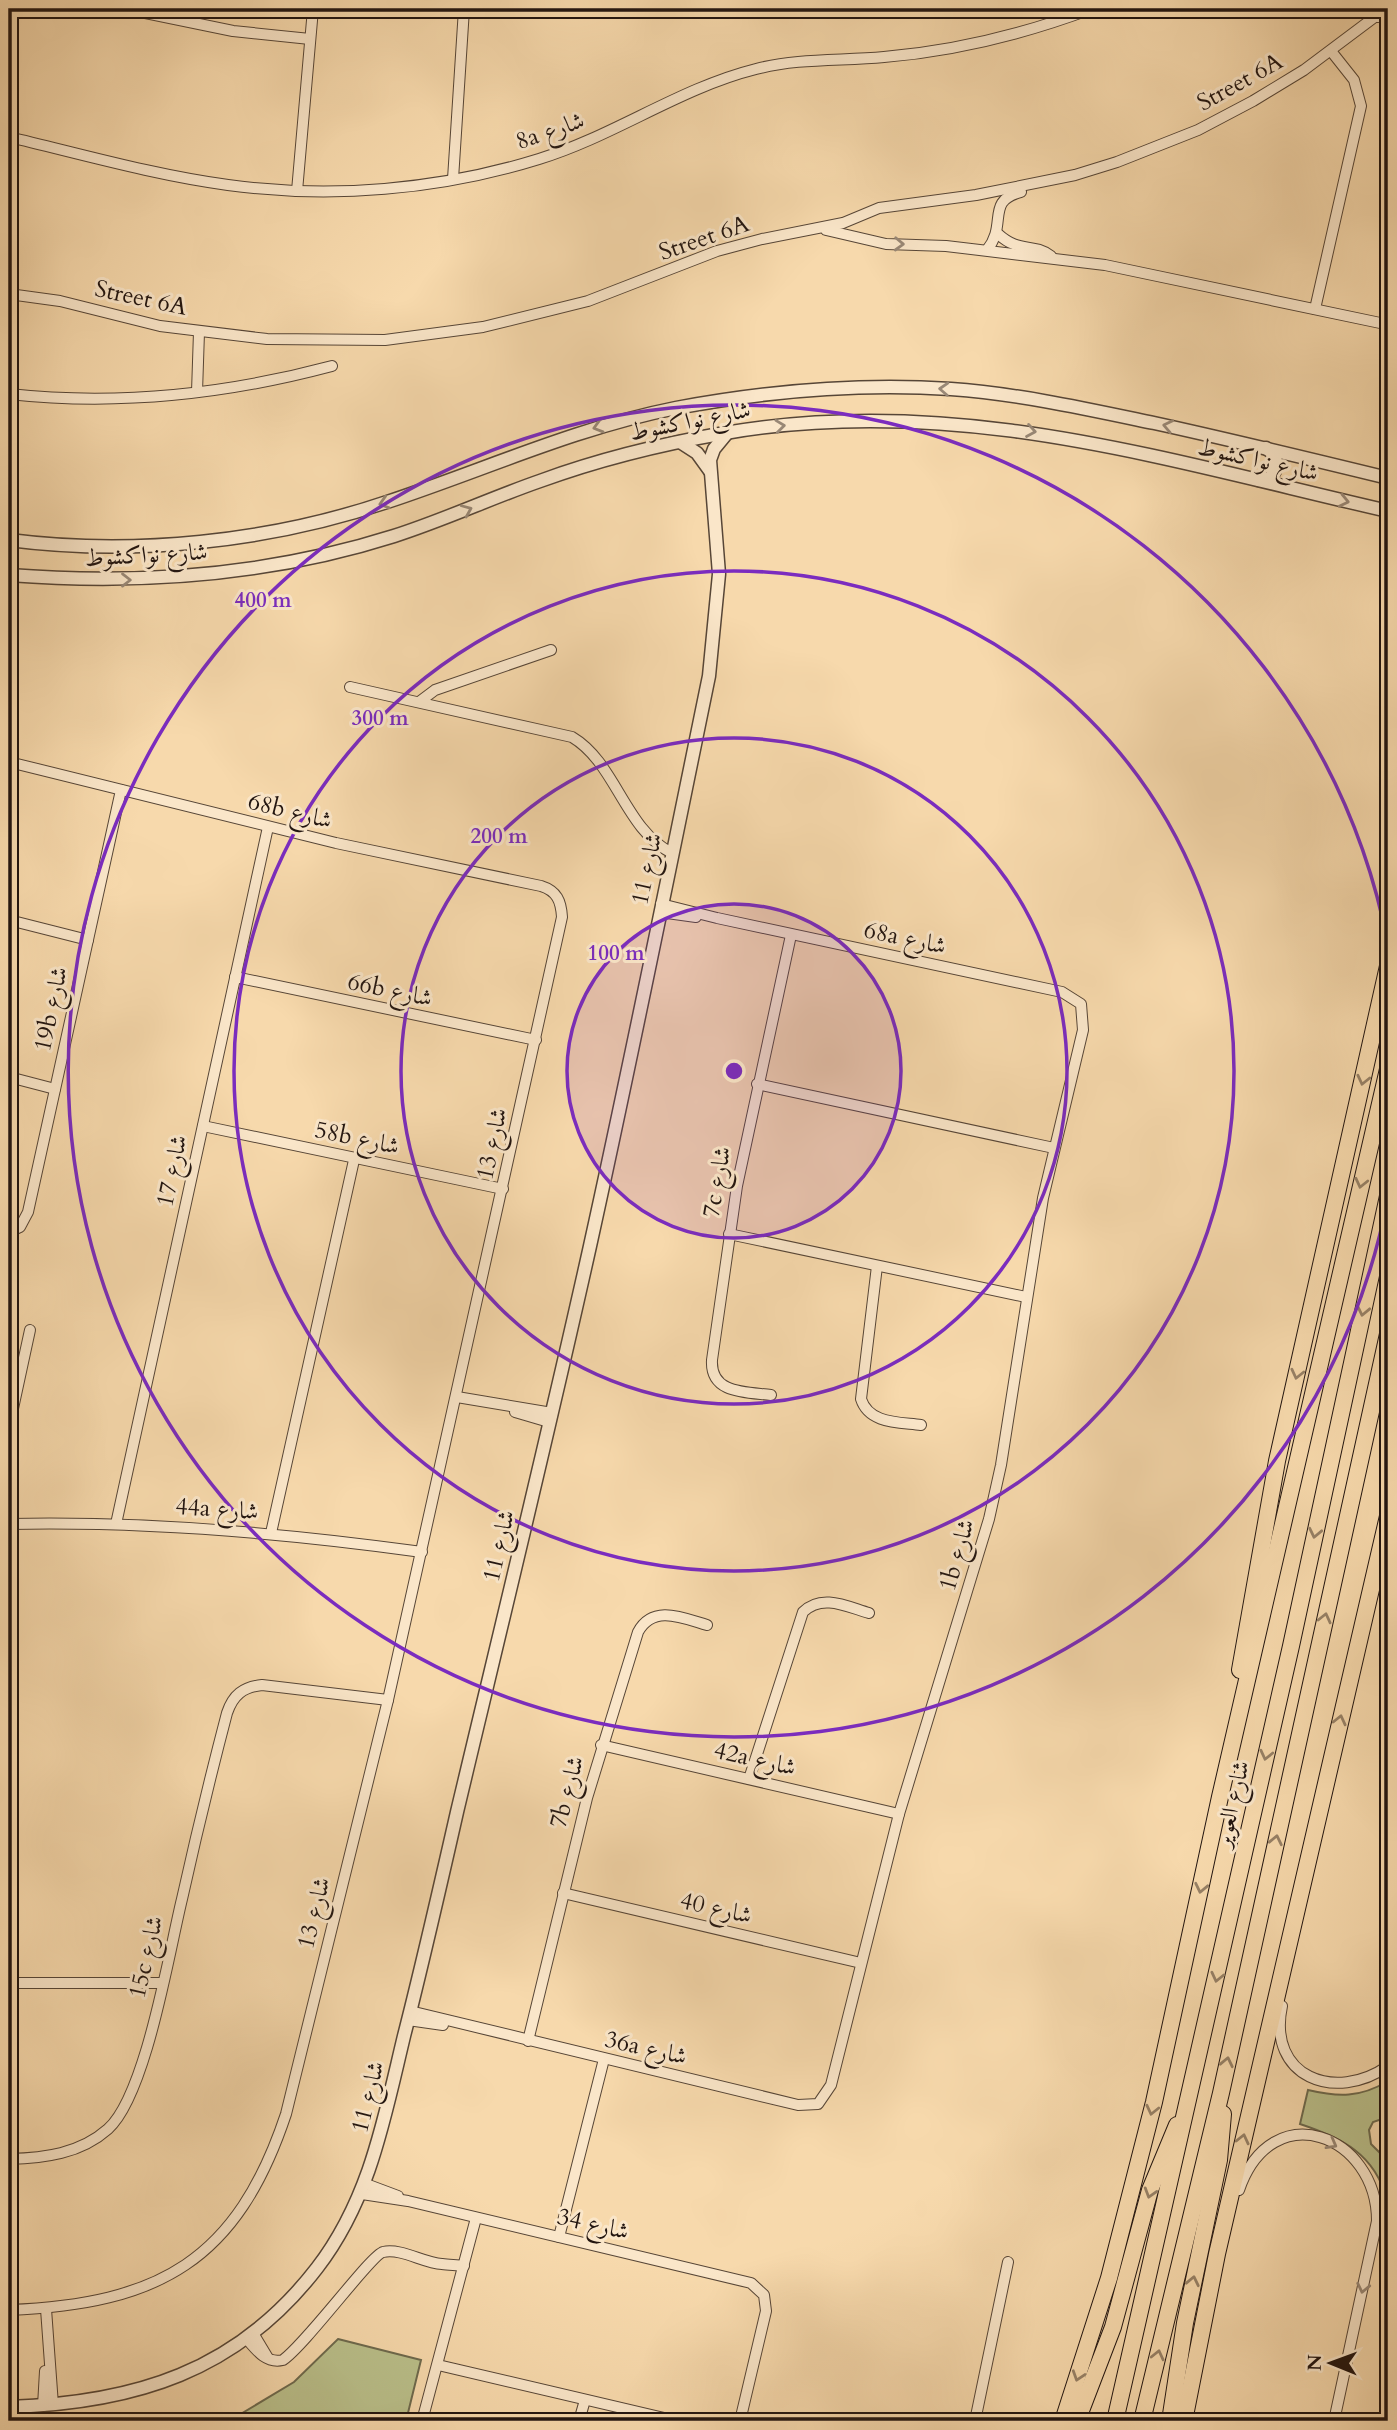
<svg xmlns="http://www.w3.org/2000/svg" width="1397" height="2430" viewBox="0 0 1397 2430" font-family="Cardo,Amiri,serif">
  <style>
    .green { fill: #bac08b; stroke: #6e6a4e; stroke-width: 2 }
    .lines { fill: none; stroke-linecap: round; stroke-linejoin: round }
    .minor-casing { stroke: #574637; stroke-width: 12 }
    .tertiary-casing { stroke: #574637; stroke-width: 15 }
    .primary-casing { stroke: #221510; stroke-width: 18 }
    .trunk-casing { stroke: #221510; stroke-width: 18 }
    .minor { stroke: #fae6c9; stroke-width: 10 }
    .tertiary { stroke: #fae6c9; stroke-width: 12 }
    .primary { stroke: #f7d9ac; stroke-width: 16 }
    .trunk { stroke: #f7d9ac; stroke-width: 16 }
    .oneway { stroke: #998876 }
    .oneway2 { stroke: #978166 }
    .ring { fill: none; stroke: #7b2cbf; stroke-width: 3.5 }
    .labels { text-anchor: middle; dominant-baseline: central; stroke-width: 6; stroke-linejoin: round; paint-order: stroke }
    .street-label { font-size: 24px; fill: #221510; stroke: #fae6c9 }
    .centre { fill: #7b2cbf; stroke: #fae6c9; stroke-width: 3.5 }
    .ring-label { font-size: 21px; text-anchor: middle; font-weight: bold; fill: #7b2cbf; stroke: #fae6c9; stroke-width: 6; stroke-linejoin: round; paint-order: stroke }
  </style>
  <rect width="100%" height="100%" fill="#f7d9ac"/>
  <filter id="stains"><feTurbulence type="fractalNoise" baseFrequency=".00286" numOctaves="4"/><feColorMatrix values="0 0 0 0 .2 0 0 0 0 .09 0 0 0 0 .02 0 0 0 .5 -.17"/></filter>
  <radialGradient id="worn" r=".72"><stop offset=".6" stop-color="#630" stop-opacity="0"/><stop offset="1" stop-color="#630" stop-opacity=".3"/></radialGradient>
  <!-- green -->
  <g class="green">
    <path d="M1388 2081V2117L1373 2122 1369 2130 1371 2144 1388 2161 1387 2200C1375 2154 1342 2138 1300 2124L1308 2090C1338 2097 1360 2098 1388 2081Z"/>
    <polygon points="338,2339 421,2360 406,2421 229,2421 294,2382"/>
  </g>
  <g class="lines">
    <defs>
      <g id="minor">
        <polyline points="126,9 233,31 310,39"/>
        <polyline points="1376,13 1378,17 1388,10"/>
        <path d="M9 137C81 154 154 175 228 185 331 199 439 190 539 159 614 136 680 88 756 69 798 58 841 61 884 57 956 51 1024 34 1091 9"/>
        <polyline points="453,179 464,9"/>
        <polyline points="297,191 313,9"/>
        <polyline points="826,230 886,244 946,246 1105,265 1385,324"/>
        <path d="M998 234C1020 254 1032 242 1051 256"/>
        <path d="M987 250C1008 224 985 201 1021 192"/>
        <polyline points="9,294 60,301 160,326 267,339 385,340 483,327 588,301 717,251 762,239 843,223 879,208 976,195 1075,175 1117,162 1198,130 1253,101 1304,70 1376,16"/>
        <polyline points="1315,309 1361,106 1354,80 1331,51"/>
        <polyline points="197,392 199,332"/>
        <path d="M9 394C118 406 227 394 332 366"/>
        <path d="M350 687 572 737C616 763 625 830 672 853"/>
        <polyline points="419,702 435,690 551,650"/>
        <path d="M9 762 336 843 541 886C557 891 561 901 562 917L388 1700 286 2114C237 2261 159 2304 9 2310"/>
        <polyline points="660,912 696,917"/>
        <polyline points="9,920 88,940"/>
        <polyline points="235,977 536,1040"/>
        <polyline points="9,1077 55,1089"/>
        <polyline points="757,1084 1054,1148"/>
        <polyline points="203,1126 503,1189"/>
        <polyline points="9,1232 20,1227 28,1212 121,790"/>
        <polyline points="729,1234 1026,1297"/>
        <path d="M877 1266 861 1399C869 1424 899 1422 921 1425"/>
        <path d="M771 1395C746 1392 710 1394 712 1360L737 1186 791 935"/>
        <polyline points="457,1397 552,1413"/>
        <polyline points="515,1412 549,1422"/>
        <polyline points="9,1427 30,1330"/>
        <path d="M9 1524C148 1521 285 1533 422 1552"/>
        <polyline points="116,1524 268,827"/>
        <polyline points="271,1533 354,1160"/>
        <polyline points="601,1745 899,1814"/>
        <path d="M749 1779 803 1612C822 1593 848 1607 869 1613"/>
        <polyline points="563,1893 861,1963"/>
        <polyline points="9,1983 162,1983"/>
        <path d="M1282 2006C1267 2077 1335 2103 1388 2066"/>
        <polyline points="410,2011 798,2105 818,2104 831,2085 899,1814 989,1519 1001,1465 1043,1198 1083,1030 1081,1004 1062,992 717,918 661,904"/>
        <polyline points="408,2020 443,2025"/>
        <path d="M528 2041 587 1798 638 1632C653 1604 683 1618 707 1625"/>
        <path d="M9 2159C44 2158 80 2154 108 2129 146 2095 169 1952 182 1899 196 1836 211 1774 227 1713 233 1695 243 1687 262 1685L388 1700"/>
        <polyline points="366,2184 398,2196"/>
        <path d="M1239 2190C1272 2094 1377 2135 1377 2221L1334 2421"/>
        <polyline points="362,2194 408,2201 751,2283 764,2295 766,2311 740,2421"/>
        <polyline points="559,2237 604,2059"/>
        <polyline points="46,2309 53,2405"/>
        <polyline points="253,2333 268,2358"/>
        <path d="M246 2338C256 2350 266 2364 283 2360 307 2343 371 2255 383 2252 402 2248 423 2263 442 2264 449 2265 456 2265 464 2266"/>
        <polyline points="438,2365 677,2421"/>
        <polyline points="43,2406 45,2371"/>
        <polyline points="422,2421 476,2218"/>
        <polyline points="579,2421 585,2400"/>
        <polyline points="975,2421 1008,2262"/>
      </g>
      <g id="tertiary">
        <polyline points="680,442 697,453 710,471"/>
        <path d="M1259 480 1270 478C1280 467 1278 456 1266 448"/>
        <path d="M9 540C133 556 269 542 387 502 484 470 575 428 676 408 767 391 859 383 951 389 1020 394 1087 409 1154 423 1232 440 1310 459 1388 478"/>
        <path d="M9 575C139 585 268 576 394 536 444 520 491 498 540 481 600 459 662 444 725 433 956 393 1165 460 1388 511"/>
        <path d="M9 2407C134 2403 237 2372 317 2268 370 2199 384 2119 404 2036 423 1962 440 1887 457 1812 502 1623 548 1435 590 1246 632 1056 670 866 709 676L719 574 710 460 714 449 728 432"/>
      </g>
      <g id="primary">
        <polyline points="1240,1670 1277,1461 1388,966"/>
        <polyline points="1063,2421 1109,2278 1154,2102 1220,1797 1388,1069"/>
        <polyline points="1184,2421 1217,2254 1388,1516"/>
      </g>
      <g id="trunk">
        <polyline points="1077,2421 1113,2327 1150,2190 1177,2125"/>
        <polyline points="1115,2421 1291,1646 1388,1196"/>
        <polyline points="1142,2421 1221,2093 1388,1334"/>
        <polyline points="1170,2421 1185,2323 1219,2160 1223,2114"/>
      </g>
    </defs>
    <!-- minor casing -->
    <use href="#minor" class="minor-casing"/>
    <!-- tertiary casing -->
    <use href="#tertiary" class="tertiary-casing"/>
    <!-- primary casing -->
    <use href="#primary" class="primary-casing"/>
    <!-- trunk casing -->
    <use href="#trunk" class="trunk-casing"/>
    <!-- minor -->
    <use href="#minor" class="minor"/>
    <!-- tertiary -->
    <use href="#tertiary" class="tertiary"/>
    <!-- primary -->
    <use href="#primary" class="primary"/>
    <!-- trunk -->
    <use href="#trunk" class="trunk"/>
  </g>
  <!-- one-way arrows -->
  <defs><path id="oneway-chevron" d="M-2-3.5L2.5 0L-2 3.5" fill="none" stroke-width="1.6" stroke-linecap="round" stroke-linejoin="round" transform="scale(1.75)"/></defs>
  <g class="oneway">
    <use href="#oneway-chevron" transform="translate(899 244) rotate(2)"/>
    <use href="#oneway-chevron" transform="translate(944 389) rotate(-177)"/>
    <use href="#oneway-chevron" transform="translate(780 426) rotate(-7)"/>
    <use href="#oneway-chevron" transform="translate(1168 426) rotate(-168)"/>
    <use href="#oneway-chevron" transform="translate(598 427) rotate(164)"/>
    <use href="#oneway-chevron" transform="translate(1031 431) rotate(10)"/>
    <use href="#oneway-chevron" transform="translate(1344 501) rotate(13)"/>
    <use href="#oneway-chevron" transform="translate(384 503) rotate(163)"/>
    <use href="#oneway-chevron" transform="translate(467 510) rotate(-23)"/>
    <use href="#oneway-chevron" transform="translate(126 580)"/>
    <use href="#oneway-chevron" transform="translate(1332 2144) rotate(29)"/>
    <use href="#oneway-chevron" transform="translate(1363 2288) rotate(102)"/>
  </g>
  <g class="oneway2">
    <use href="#oneway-chevron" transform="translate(1363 1080) rotate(103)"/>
    <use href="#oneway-chevron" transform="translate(1361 1183) rotate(103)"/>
    <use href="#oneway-chevron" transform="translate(1363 1311) rotate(102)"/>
    <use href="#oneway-chevron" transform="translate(1297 1374) rotate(103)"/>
    <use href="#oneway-chevron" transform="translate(1315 1533) rotate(102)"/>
    <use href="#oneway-chevron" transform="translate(1325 1618) rotate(-77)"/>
    <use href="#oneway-chevron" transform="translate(1340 1720) rotate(-77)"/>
    <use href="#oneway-chevron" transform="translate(1266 1755) rotate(103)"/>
    <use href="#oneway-chevron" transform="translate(1276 1840) rotate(-78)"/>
    <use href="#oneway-chevron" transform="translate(1201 1888) rotate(102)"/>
    <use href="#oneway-chevron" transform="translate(1217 1977) rotate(103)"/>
    <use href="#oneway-chevron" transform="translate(1227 2062) rotate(-78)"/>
    <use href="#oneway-chevron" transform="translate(1152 2110) rotate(103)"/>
    <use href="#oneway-chevron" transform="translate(1243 2139) rotate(-77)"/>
    <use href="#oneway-chevron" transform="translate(1150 2193) rotate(107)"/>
    <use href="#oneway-chevron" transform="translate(1193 2281) rotate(-78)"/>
    <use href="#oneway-chevron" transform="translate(1158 2355) rotate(-77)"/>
    <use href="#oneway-chevron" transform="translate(1078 2376) rotate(108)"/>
  </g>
  <!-- distance rings -->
  <circle cx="734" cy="1071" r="167" fill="#7b2cbf" fill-opacity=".12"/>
  <g class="ring">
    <circle cx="734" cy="1071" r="167"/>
    <circle cx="734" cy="1071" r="333"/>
    <circle cx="734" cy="1071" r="500"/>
    <path d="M1388 1198A666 666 0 1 1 1388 944"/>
  </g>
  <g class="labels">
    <!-- street labels -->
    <g class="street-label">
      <text transform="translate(1240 82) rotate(-29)">Street 6A</text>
      <text transform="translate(550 131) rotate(-19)">8a شارع</text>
      <text transform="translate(704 238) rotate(-19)">Street 6A</text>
      <text transform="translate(141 298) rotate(12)">Street 6A</text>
      <text transform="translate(690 421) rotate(-11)">شارع نواكشوط</text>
      <text transform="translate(1258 460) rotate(13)">شارع نواكشوط</text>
      <text transform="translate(146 555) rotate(-3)">شارع نواكشوط</text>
      <text transform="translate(290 811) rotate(14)">68b شارع</text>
      <text transform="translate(647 869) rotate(-78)">شارع 11</text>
      <text transform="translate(905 938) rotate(12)">68a شارع</text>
      <text transform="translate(390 990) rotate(12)">66b شارع</text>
      <text transform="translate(51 1009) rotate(-78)">19b شارع</text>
      <text transform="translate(357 1138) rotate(12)">58b شارع</text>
      <text transform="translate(492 1144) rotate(-78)">شارع 13</text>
      <text transform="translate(172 1171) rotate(-78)">شارع 17</text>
      <text transform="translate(717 1182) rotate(-80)">7c شارع</text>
      <text transform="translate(217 1509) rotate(4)">44a شارع</text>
      <text transform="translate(499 1546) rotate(-77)">شارع 11</text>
      <text transform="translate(957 1555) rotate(-74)">1b شارع</text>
      <text transform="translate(755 1759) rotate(13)">42a شارع</text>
      <text transform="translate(567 1792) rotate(-75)">7b شارع</text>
      <text transform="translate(1232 1804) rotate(-77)">شارع العوير</text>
      <text transform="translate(716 1908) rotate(13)">شارع 40</text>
      <text transform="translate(314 1913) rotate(-76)">شارع 13</text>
      <text transform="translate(146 1957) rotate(-77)">15c شارع</text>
      <text transform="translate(646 2048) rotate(13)">36a شارع</text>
      <text transform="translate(368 2097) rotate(-76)">شارع 11</text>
      <text transform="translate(593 2224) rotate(13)">شارع 34</text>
    </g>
  </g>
  <circle cx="734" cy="1071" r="10" class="centre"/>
  <g class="ring-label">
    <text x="263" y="607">400 m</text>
    <text x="380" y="725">300 m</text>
    <text x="499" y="843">200 m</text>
    <text x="616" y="960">100 m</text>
  </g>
  <!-- margin -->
  <rect width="1397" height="2430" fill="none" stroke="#f7d9ac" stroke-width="35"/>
  <rect x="10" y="10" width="1376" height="2409" fill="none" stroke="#221510" stroke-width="3.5"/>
  <rect x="18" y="18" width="1362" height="2395" fill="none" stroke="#221510" stroke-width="2"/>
  <!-- north arrow -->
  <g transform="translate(1331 2363) rotate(271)" stroke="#fae6c9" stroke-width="5" paint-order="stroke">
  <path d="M0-5L12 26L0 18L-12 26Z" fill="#221510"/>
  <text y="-10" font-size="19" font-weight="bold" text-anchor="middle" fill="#221510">N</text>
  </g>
  <rect width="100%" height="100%" filter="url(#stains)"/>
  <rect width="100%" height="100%" fill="url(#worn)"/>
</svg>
